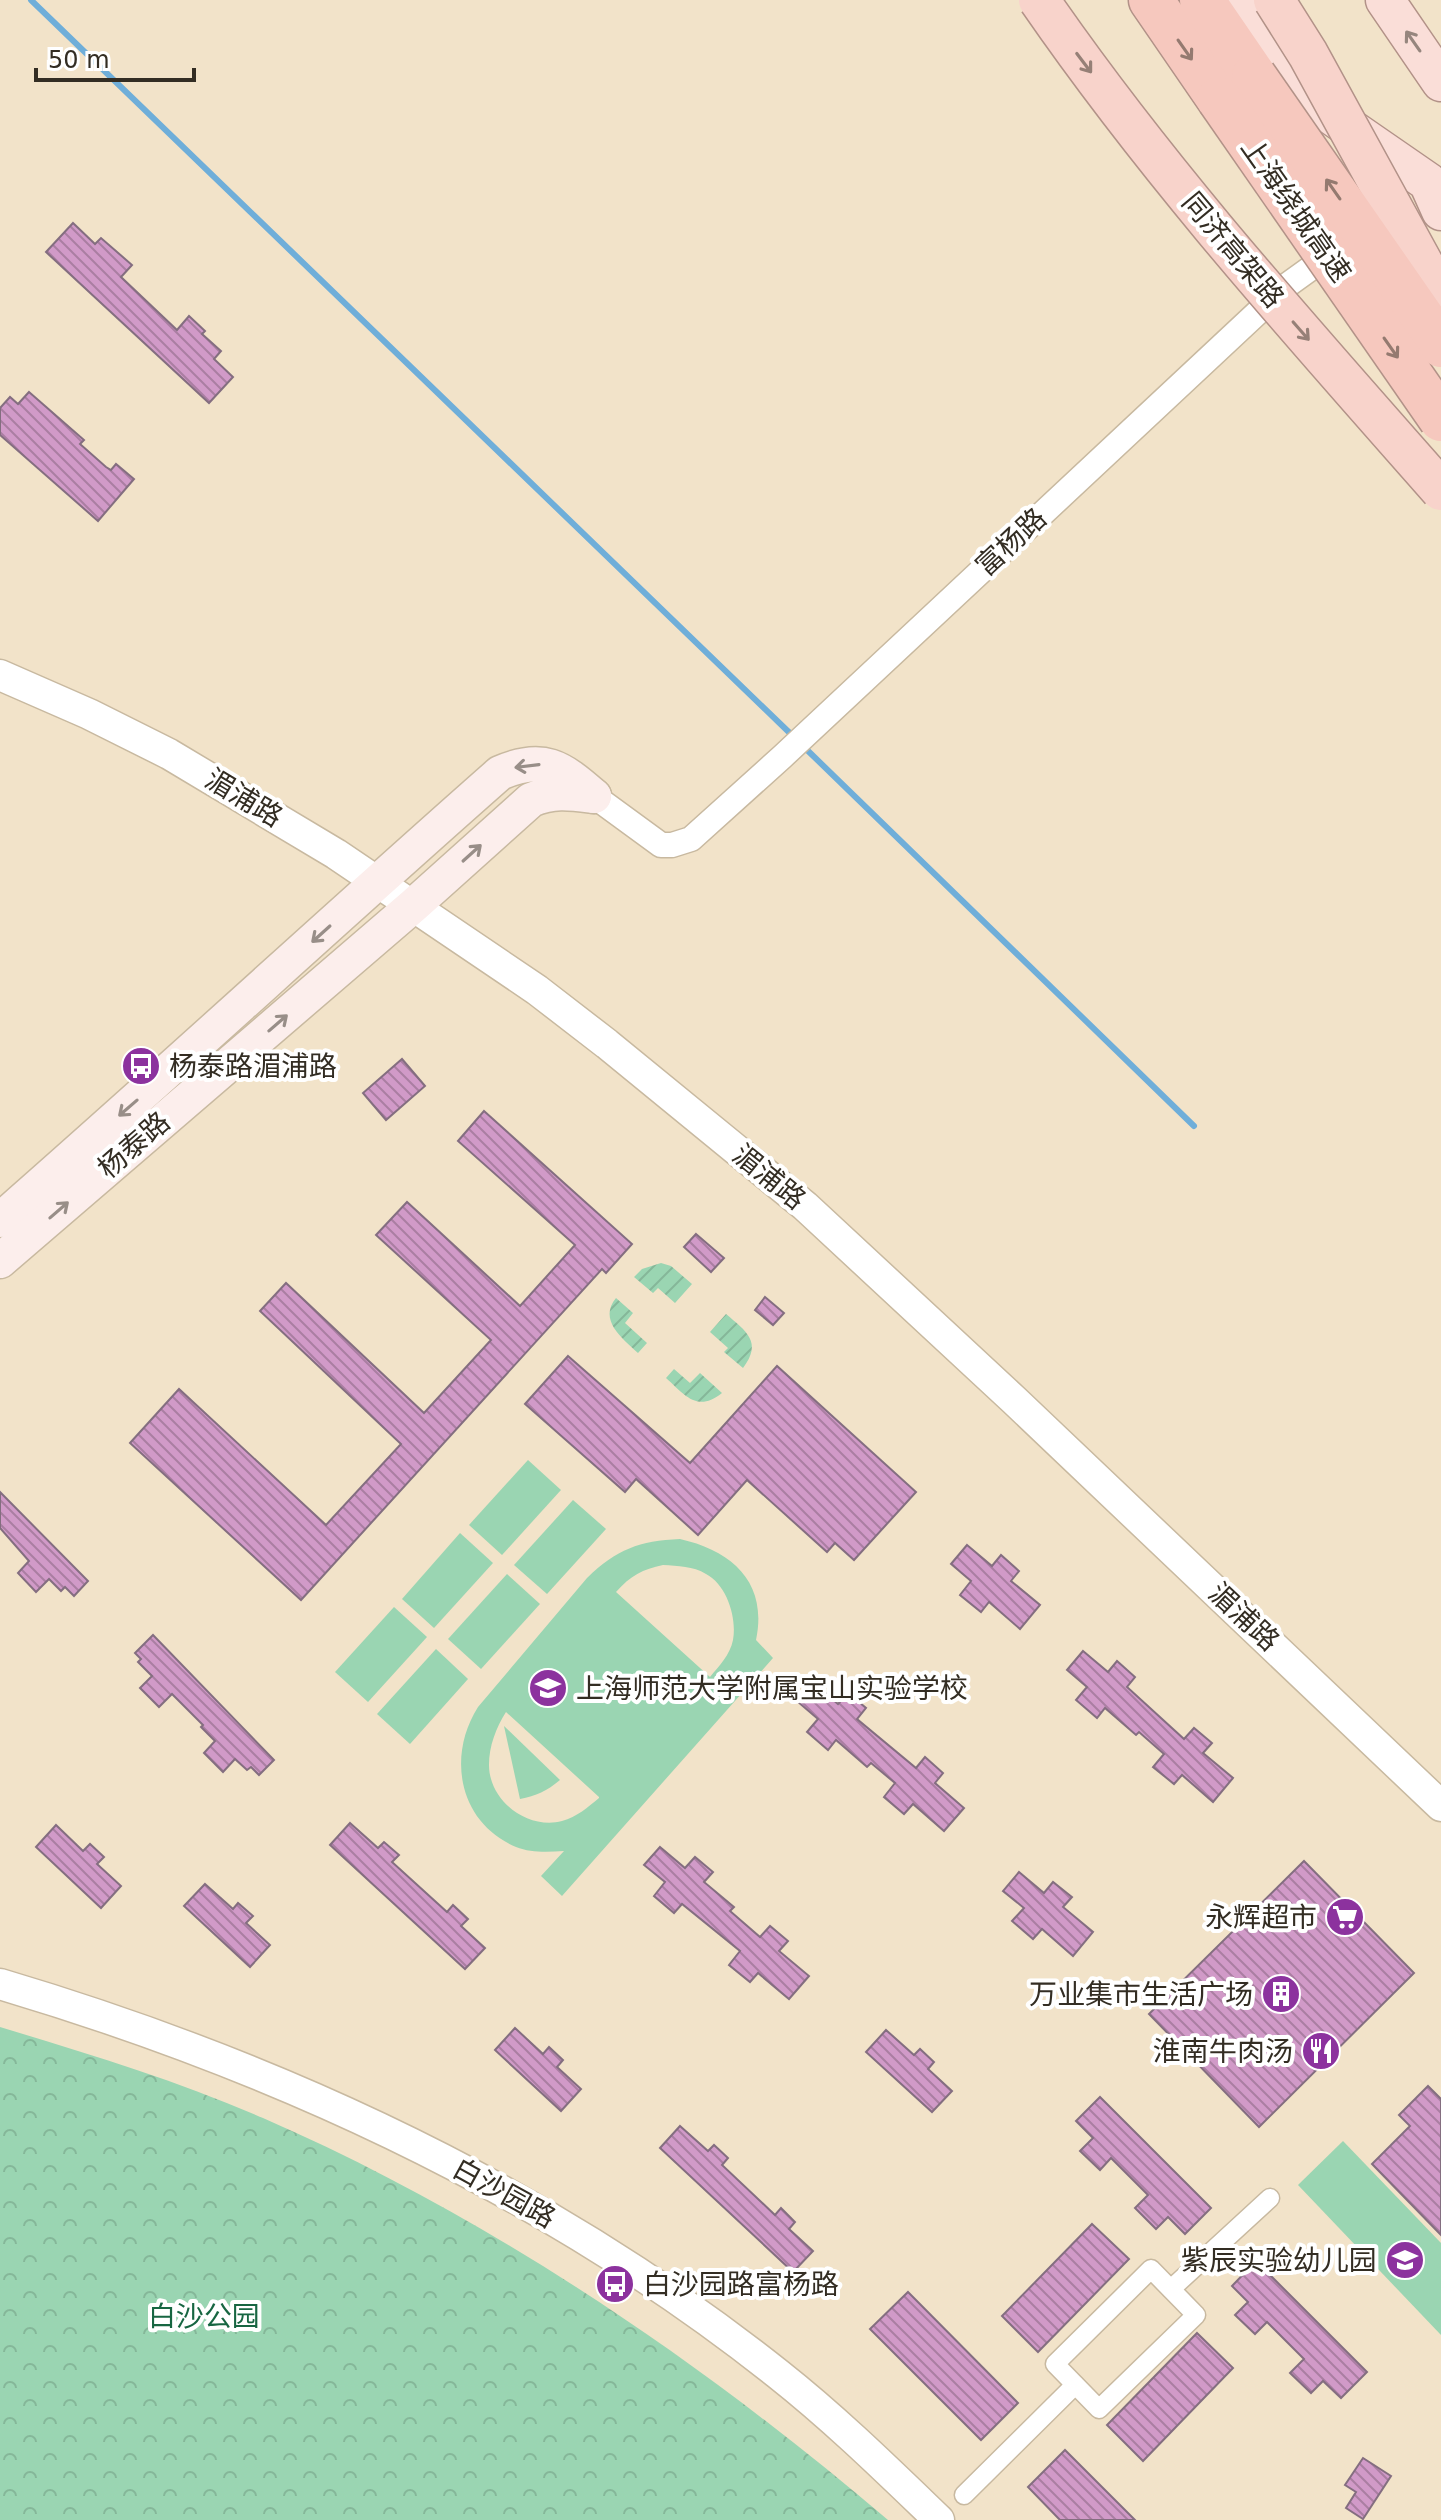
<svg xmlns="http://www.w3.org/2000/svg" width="1441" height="2520" viewBox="0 0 1441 2520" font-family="'DejaVu Sans','Noto Sans SC',sans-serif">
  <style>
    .park { fill: url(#park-crowns) }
    .garden { fill: url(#garden-furrows) }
    .pitch { fill: #9ad5b2; fill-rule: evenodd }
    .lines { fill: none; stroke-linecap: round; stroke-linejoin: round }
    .stream { stroke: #6faed9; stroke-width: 6 }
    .building { fill: url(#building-back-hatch); stroke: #846e80; stroke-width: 2 }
    .pedestrian-casing { stroke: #c8b9a0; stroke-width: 21 }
    .minor-casing { stroke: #c8b9a0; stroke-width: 27 }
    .tertiary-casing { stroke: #c8b9a0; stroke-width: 33 }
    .secondary-casing { stroke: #c8b9a0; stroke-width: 37 }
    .primary-casing { stroke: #b29288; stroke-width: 41 }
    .motorway-casing { stroke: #b29288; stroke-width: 47 }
    .pedestrian { stroke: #fff; stroke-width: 18 }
    .minor { stroke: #fff; stroke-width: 24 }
    .tertiary { stroke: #fff; stroke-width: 30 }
    .secondary { stroke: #fceeec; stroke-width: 34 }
    .primary { stroke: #faded8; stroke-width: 38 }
    .motorway { stroke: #f6c8be; stroke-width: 44 }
    .trunk-bridge-casing { stroke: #b29288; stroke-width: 43; stroke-linecap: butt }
    .motorway-bridge-casing { stroke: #b29288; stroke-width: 47; stroke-linecap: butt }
    .trunk-bridge { stroke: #f8d3cb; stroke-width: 40 }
    .motorway-bridge { stroke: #f6c8be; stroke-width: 44 }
    .oneway { stroke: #96867e }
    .oneway2 { stroke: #947a70 }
    .oneway3 { stroke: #968077 }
    .oneway4 { stroke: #988e88 }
    .labels { text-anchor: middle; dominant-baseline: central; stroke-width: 8; stroke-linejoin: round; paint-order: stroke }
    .street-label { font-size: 28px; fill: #332d23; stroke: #fff }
    .poi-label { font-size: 28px; fill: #332d23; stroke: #fff; text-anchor: end }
    .park-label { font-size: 28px; fill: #176642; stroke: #fff }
  </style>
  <defs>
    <pattern id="park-crowns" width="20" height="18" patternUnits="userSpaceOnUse" patternTransform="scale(2)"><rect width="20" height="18" fill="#9ad5b2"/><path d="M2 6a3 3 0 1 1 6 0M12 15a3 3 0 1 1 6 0" fill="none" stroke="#85b799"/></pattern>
    <pattern id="garden-furrows" width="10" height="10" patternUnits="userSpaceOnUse" patternTransform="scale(2)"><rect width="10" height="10" fill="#9ad5b2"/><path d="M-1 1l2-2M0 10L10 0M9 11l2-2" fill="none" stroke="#85b799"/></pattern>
    <pattern id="building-back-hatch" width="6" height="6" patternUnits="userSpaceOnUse" patternTransform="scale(2)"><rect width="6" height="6" fill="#d19ac8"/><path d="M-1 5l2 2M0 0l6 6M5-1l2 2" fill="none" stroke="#aa7ea2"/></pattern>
  </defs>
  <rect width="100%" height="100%" fill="#f2e3c9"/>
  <!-- park -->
  <path class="park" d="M0 2027C89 2054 178 2081 263 2118 490 2217 700 2360 888 2520H0Z"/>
  <!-- garden -->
  <g class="garden">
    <polygon points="661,1263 671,1266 692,1284 675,1303 658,1288 653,1293 634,1277 642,1269"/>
    <path d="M616 1298 633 1313 625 1323 647 1343 638 1353C622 1338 598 1320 616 1298Z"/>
    <path d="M726 1314C746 1331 763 1342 743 1368L724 1352 728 1348 710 1332Z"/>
    <path d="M674 1369 690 1383 700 1373 722 1393C697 1413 685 1395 666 1378Z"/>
  </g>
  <!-- pitch -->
  <g class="pitch">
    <polygon points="528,1460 561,1490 502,1555 469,1525"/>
    <polygon points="573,1500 606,1529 547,1594 514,1565"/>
    <polygon points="460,1533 493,1563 434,1628 402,1599"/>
    <path d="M680 1539C733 1551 768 1583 756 1640L773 1658 562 1896 541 1876 564 1851C548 1852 531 1853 516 1847 458 1822 447 1756 478 1707L587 1578C617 1549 639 1541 680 1539ZM663 1565C678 1566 693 1566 706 1574 727 1585 737 1618 733 1640 730 1655 719 1666 710 1677L616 1592C630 1576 643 1569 663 1565ZM506 1712 599 1797V1798C588 1807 577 1817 562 1821 528 1830 489 1801 489 1765 489 1746 496 1728 506 1712Z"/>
    <polygon points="507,1574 540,1604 481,1669 448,1639"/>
    <polygon points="394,1607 427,1637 368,1702 335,1672"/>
    <polygon points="436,1649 468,1679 410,1744 377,1714"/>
    <path d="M504 1726 560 1780C547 1791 536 1796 520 1799Z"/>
    <polygon points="1343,2141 1441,2243 1441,2335 1298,2185"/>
  </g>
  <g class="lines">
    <!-- stream -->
    <g class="stream">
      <polyline points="31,0 796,739"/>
      <polyline points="804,747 1194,1126"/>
    </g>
  </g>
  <!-- building -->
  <g class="building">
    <polygon points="73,223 95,244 101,238 132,265 121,277 177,330 189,316 205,331 202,334 221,351 214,359 233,377 209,403 46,252"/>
    <polygon points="29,392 84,440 80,444 106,467 111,470 116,464 134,479 98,521 0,435 0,408 10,397 18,404"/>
    <polygon points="402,1059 425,1086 386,1120 363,1093"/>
    <polygon points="484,1111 632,1244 606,1273 602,1269 301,1600 130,1443 179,1389 326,1525 401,1444 260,1311 286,1283 424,1413 491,1340 376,1235 407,1202 520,1306 575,1245 458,1141"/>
    <polygon points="696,1234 724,1258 711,1272 684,1247"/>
    <polygon points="765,1297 784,1313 773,1325 755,1310"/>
    <polygon points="568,1356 690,1463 777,1366 916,1492 854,1560 835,1543 827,1552 747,1480 698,1535 636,1479 625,1492 525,1404"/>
    <polygon points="0,1492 88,1581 74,1596 65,1587 61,1591 49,1579 36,1592 18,1573 29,1561 0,1528"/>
    <polygon points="967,1545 992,1566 1001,1555 1019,1571 1011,1581 1040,1605 1020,1629 989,1602 981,1612 960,1595 971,1581 951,1564"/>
    <polygon points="153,1635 274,1760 259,1775 251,1767 247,1770 235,1759 223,1772 204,1753 215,1741 201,1727 203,1725 172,1694 159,1707 140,1688 152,1676 138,1662 141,1659 135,1653"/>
    <polygon points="1083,1651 1108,1672 1117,1661 1135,1677 1127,1687 1184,1739 1194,1728 1212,1743 1203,1753 1233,1778 1213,1802 1182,1775 1174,1784 1153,1767 1164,1754 1139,1732 1136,1735 1105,1708 1097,1718 1076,1700 1087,1687 1067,1670"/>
    <polygon points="814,1683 838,1704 848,1693 866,1708 857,1719 916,1768 925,1757 943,1773 935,1783 964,1808 944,1831 913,1804 904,1814 884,1797 895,1783 871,1763 867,1767 836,1740 828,1750 807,1732 818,1719 798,1702"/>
    <polygon points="350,1823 378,1848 384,1842 399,1855 392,1862 447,1912 453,1905 468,1919 461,1926 485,1948 465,1969 330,1845"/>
    <polygon points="56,1825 83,1851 90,1844 104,1857 97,1864 121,1886 101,1908 36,1847"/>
    <polygon points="660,1847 685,1868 695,1857 713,1872 704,1882 734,1907 730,1911 760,1937 770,1926 788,1941 779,1951 809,1976 789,1999 758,1973 750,1982 729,1965 740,1951 682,1904 674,1913 654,1896 665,1882 644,1865"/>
    <polygon points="1304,1861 1414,1973 1259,2127 1149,2014"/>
    <polygon points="1019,1872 1044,1893 1053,1882 1072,1897 1063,1907 1093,1932 1073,1956 1042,1929 1033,1939 1012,1921 1024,1908 1003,1891"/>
    <polygon points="205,1884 233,1909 238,1903 253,1916 246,1923 270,1945 250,1967 184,1906"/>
    <polygon points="515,2028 543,2054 549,2047 563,2060 557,2067 581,2089 561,2111 495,2050"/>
    <polygon points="886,2030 914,2055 920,2049 934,2062 928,2069 952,2091 932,2112 866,2052"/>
    <polygon points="1428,2086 1441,2099 1441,2235 1372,2164 1410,2126 1399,2115"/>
    <polygon points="1100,2097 1211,2208 1185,2234 1168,2217 1156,2229 1135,2208 1148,2195 1111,2158 1100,2170 1080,2151 1093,2138 1076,2121"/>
    <polygon points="680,2126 708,2151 714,2145 728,2158 722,2165 775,2215 781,2208 795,2222 789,2229 813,2251 793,2272 660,2148"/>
    <polygon points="1092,2224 1129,2259 1038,2352 1002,2316"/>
    <polygon points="1256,2261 1367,2372 1341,2398 1323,2381 1311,2393 1290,2373 1304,2359 1267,2322 1255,2334 1235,2315 1248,2302 1232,2286"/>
    <polygon points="908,2292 1018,2403 981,2440 870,2329"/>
    <polygon points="1197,2333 1233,2368 1143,2461 1107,2425"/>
    <polygon points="1065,2450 1135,2520 1060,2520 1028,2487"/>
    <polygon points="1363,2458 1391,2476 1363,2519 1346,2508 1356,2492 1345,2485"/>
  </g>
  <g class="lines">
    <defs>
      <g id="pedestrian">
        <polygon points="1151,2269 1196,2315 1099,2409 1055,2364"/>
        <polyline points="1171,2289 1270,2198"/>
        <polyline points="964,2495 1075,2385"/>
      </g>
      <polyline id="minor" points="594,796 661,845 672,845 691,839 782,757 1286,286 1336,250"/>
      <g id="tertiary">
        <polyline points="0,675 89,714 169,754 336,854 537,990 607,1044 805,1206 1014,1400 1441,1806"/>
        <path d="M0 1984C279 2067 549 2192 778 2374 835 2419 887 2470 939 2520"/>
      </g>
      <g id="secondary">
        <path d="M0 1220C168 1073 332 921 500 773 543 754 561 767 594 796"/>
        <path d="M0 1261 414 905 531 800C553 790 571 793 594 796"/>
      </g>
      <g id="primary">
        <polyline points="1247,0 1331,115 1428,182 1441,211"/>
        <polyline points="1385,0 1441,82"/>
      </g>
      <g id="motorway">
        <polyline points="1151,0 1219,99"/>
        <polyline points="1202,0 1254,76"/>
      </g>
    </defs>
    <!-- pedestrian casing -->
    <use href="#pedestrian" class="pedestrian-casing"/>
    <!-- minor casing -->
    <use href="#minor" class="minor-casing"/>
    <!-- tertiary casing -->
    <use href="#tertiary" class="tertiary-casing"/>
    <!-- secondary casing -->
    <use href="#secondary" class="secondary-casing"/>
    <!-- primary casing -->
    <use href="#primary" class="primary-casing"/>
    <!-- motorway casing -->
    <use href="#motorway" class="motorway-casing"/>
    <!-- pedestrian -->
    <use href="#pedestrian" class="pedestrian"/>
    <!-- minor -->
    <use href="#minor" class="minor"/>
    <!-- tertiary -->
    <use href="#tertiary" class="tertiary"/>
    <!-- secondary -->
    <use href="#secondary" class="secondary"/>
    <!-- primary -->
    <use href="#primary" class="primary"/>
    <!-- motorway -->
    <use href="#motorway" class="motorway"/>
    <defs>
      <g id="trunk-bridge">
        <path d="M1039 0C1159 174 1301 331 1441 490"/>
        <polyline points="1274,0 1308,54 1441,297"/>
      </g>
      <g id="motorway-bridge">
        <polyline points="1254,76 1441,345"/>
        <polyline points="1219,99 1441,419"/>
      </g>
    </defs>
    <!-- trunk-bridge casing -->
    <use href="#trunk-bridge" class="trunk-bridge-casing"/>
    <!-- motorway-bridge casing -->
    <use href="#motorway-bridge" class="motorway-bridge-casing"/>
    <!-- trunk-bridge -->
    <use href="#trunk-bridge" class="trunk-bridge"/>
    <!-- motorway-bridge -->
    <use href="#motorway-bridge" class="motorway-bridge"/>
  </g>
  <!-- one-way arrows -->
  <defs><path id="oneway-shaft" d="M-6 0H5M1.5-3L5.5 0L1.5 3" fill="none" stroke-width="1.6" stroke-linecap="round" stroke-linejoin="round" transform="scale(2)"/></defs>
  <use class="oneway" href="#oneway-shaft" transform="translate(1413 41) rotate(-125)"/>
  <g class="oneway2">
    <use href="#oneway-shaft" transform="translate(1185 50) rotate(55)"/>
    <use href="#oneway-shaft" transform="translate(1333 189) rotate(-125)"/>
    <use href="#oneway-shaft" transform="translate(1391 348) rotate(55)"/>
  </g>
  <g class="oneway3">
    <use href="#oneway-shaft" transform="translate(1084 63) rotate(53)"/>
    <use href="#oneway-shaft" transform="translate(1301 331) rotate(49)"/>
  </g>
  <g class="oneway4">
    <use href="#oneway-shaft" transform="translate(527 766) rotate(173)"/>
    <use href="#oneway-shaft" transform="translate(472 853) rotate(-42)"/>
    <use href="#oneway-shaft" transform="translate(321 934) rotate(138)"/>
    <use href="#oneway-shaft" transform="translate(278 1023) rotate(-41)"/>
    <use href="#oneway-shaft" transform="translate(128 1108) rotate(139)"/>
    <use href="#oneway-shaft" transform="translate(59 1210) rotate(-41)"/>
  </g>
  <!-- icons -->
  <defs>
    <symbol id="bus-disc" viewBox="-11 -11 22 22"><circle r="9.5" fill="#8c329e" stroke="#fff"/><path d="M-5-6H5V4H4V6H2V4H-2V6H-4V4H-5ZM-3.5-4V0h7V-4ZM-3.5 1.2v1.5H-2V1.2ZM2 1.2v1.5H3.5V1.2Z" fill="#fff"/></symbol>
    <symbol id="school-disc" viewBox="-11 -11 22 22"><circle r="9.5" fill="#8c329e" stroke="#fff"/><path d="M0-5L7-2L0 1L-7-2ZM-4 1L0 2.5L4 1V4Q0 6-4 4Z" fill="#fff"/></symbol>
    <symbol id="supermarket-disc" viewBox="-11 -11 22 22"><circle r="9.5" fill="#8c329e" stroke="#fff"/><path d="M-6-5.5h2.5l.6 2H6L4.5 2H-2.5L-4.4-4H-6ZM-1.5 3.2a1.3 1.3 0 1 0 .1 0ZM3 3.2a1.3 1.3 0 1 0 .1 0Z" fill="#fff"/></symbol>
    <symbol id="building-disc" viewBox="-11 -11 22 22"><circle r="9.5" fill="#8c329e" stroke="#fff"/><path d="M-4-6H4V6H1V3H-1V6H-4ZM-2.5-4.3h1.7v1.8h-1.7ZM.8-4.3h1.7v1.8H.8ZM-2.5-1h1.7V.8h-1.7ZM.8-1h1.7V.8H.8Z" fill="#fff"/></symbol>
    <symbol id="restaurant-disc" viewBox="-11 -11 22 22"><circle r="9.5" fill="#8c329e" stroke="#fff"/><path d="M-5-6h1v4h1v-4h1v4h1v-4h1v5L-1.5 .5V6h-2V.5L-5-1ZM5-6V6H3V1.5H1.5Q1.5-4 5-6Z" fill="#fff"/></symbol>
  </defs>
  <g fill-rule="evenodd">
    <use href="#bus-disc" x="119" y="1044" width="44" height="44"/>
    <use href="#school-disc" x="526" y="1666" width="44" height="44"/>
    <use href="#supermarket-disc" x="1323" y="1895" width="44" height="44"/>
    <use href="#building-disc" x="1259" y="1972" width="44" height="44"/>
    <use href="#restaurant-disc" x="1299" y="2029" width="44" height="44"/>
    <use href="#school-disc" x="1383" y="2238" width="44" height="44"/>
    <use href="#bus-disc" x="593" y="2262" width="44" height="44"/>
  </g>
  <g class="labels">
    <!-- street labels -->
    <g class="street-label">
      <text transform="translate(1296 210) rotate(55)">上海绕城高速</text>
      <text transform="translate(1233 250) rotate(50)">同济高架路</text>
      <text transform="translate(1011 542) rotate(-43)">富杨路</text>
      <text transform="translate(244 798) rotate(31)">湄浦路</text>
      <text transform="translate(134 1145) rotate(-41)">杨泰路</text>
      <text transform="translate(769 1177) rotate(39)">湄浦路</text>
      <text transform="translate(1244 1617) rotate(43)">湄浦路</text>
      <text transform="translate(504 2193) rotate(29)">白沙园路</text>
    </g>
    <!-- poi labels -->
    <g class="poi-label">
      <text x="169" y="1066" text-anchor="start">杨泰路湄浦路</text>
      <text x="576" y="1688" text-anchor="start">上海师范大学附属宝山实验学校</text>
      <text x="1317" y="1917">永辉超市</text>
      <text x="1253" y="1994">万业集市生活广场</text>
      <text x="1293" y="2051">淮南牛肉汤</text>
      <text x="1377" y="2260">紫辰实验幼儿园</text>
      <text x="643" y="2284" text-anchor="start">白沙园路富杨路</text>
    </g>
    <!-- park labels -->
    <g class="park-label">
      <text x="204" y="2316">白沙公园</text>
    </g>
  </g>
  <!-- scale -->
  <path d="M36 68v12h158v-12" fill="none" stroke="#332d23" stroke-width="4"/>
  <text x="48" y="68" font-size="24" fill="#332d23" stroke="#ffffff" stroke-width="6" paint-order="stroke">50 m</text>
</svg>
